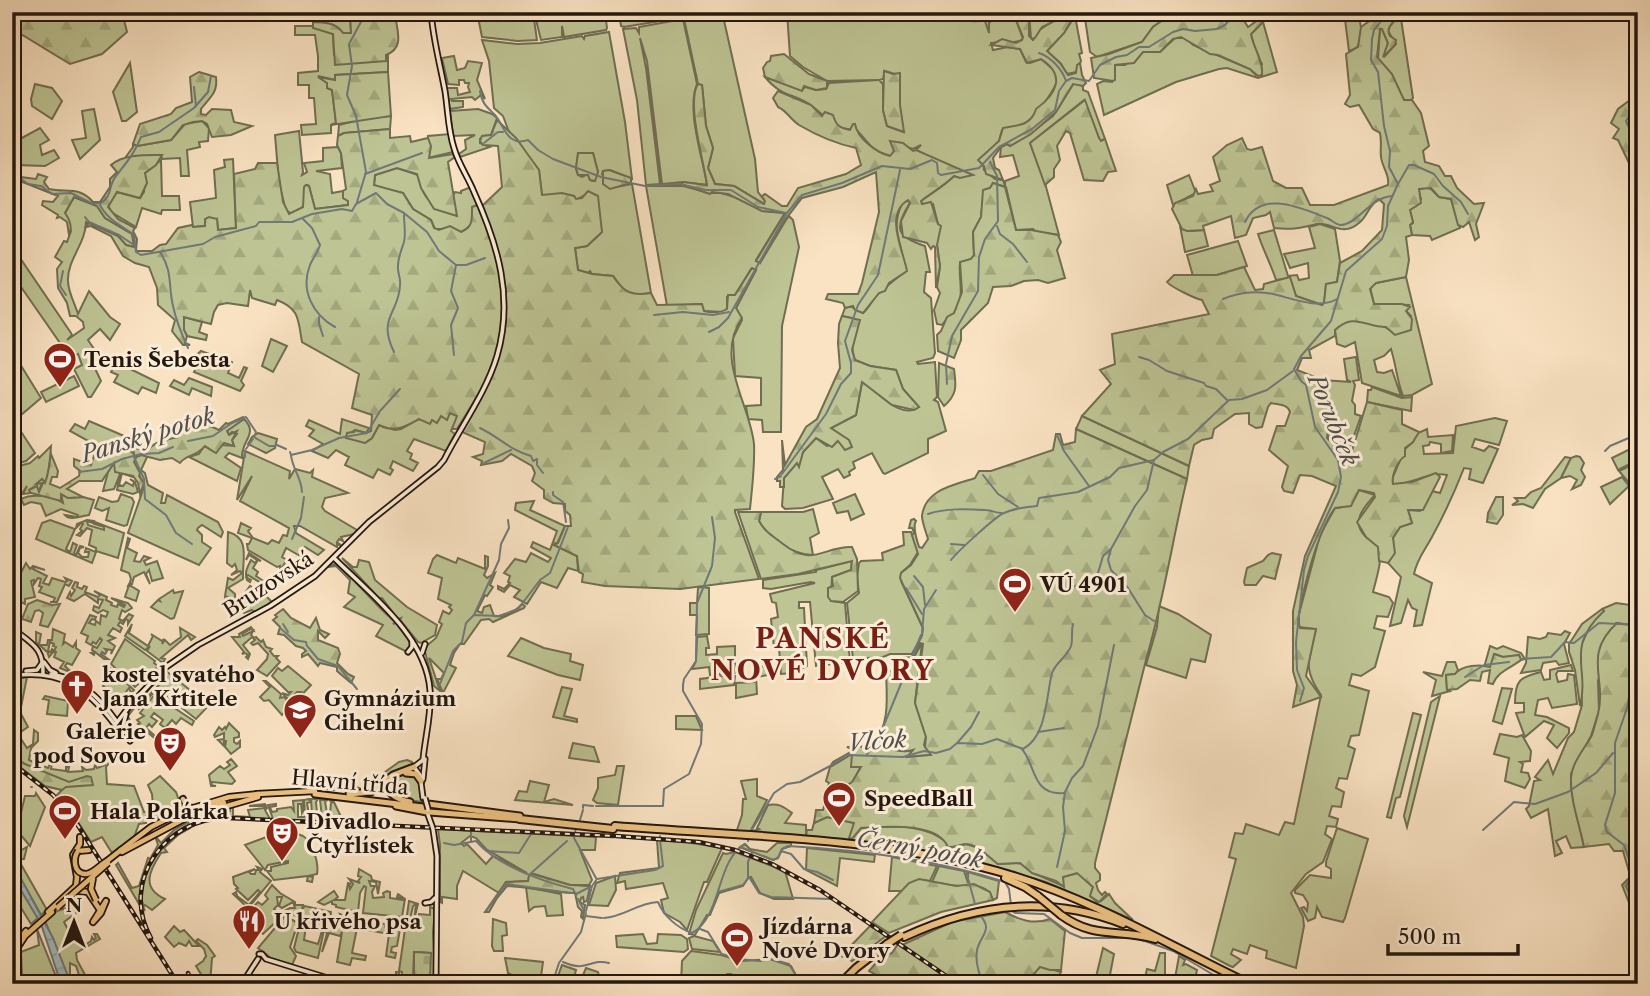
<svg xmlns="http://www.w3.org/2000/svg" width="1650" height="996" viewBox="0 0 1650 996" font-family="'Libre Caslon Text',serif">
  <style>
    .green { fill: #bec494; stroke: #706e52; stroke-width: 2; fill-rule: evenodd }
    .forest { fill: url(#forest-firs); stroke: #706e52; stroke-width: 2 }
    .cemetery { fill: url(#cemetery-stones); stroke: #706e52; stroke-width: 2 }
    .water { fill: url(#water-waves); stroke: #707979; stroke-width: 2 }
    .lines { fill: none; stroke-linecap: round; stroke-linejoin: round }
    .stream { stroke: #707979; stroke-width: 2 }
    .secondary-casing { stroke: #23170f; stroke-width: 7 }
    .primary-casing { stroke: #23170f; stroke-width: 8 }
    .trunk-casing { stroke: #23170f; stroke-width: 9 }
    .motorway-casing { stroke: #23170f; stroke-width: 10 }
    .secondary { stroke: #fcedd8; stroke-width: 3.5 }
    .primary { stroke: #edc282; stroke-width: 4.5 }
    .trunk { stroke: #edc282; stroke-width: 5 }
    .motorway { stroke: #edc282; stroke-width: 6 }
    .rail-casing { stroke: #23170f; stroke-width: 4.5 }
    .rail { stroke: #fcedd8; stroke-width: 2; stroke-dasharray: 5; stroke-linecap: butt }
    .secondary-bridge-casing { stroke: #23170f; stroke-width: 7; stroke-linecap: butt }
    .primary-bridge-casing { stroke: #23170f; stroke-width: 8; stroke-linecap: butt }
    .motorway-bridge-casing { stroke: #23170f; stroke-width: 10; stroke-linecap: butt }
    .secondary-bridge { stroke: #fcedd8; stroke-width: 3.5 }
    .primary-bridge { stroke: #edc282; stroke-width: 4.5 }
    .motorway-bridge { stroke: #edc282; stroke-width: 6 }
    .labels { text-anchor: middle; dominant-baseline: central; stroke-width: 6; stroke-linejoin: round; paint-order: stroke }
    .poi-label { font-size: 21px; font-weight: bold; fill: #23170f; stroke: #fcedd8; text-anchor: start }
    .street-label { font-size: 21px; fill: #23170f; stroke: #fcedd8 }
    .water-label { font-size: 23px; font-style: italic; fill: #50504d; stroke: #fcedd8 }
    .district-label { font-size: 28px; font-weight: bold; letter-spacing: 2px; fill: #7a1f14; stroke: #fcedd8 }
  </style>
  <defs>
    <pattern id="forest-firs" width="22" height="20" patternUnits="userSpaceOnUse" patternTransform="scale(1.75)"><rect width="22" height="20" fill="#bec494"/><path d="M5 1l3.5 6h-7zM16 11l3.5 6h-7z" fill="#a3a87e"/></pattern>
    <pattern id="cemetery-stones" width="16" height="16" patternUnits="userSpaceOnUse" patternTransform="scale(1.75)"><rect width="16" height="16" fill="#bec494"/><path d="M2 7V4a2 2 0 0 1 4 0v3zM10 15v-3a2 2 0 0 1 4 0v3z" fill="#a3a87e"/></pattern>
    <pattern id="water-waves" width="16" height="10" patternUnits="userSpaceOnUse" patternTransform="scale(1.75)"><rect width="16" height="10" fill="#a4bbbf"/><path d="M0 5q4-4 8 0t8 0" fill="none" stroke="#8da0a3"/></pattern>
  </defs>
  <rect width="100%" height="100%" fill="#fae3c3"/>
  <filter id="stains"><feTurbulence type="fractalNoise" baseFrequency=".00286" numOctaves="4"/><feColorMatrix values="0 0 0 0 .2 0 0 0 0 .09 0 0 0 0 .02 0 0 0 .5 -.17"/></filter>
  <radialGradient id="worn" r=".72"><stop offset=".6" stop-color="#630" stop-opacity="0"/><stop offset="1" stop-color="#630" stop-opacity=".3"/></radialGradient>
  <!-- green -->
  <g class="green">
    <path d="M294 12H330L332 15 334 12H350L351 33H343C336 23 326 22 314 23L312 12 298 16Z"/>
    <polygon points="477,12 533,12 537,40 518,41 482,37"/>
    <polygon points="534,12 605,12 607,28 606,30 564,37 562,26 562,37 541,40"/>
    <polygon points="619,12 680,12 680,15 678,18 624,27 621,26"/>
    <path d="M787 12H934L944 18C954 11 956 16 966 20 972 22 979 21 985 21L987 24 996 18 1016 20 1023 39C1015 45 1002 41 991 43L993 50 1008 47 1020 49 1026 62 1030 63 1041 59 1055 71 1057 81C1053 93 1033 120 1023 124 1016 127 1009 127 1002 130L999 141 982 158 984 170 995 179 1003 180 1005 186V181L1019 176 1013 155 1000 157 1001 147 1007 144 1010 146 1028 135 1053 116 1074 83 1083 86V90L1088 92 1105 139 1101 141 1099 138 1084 100 1030 143 1045 183 1059 235 1036 232 1033 229 1016 230 1006 187 993 183 990 188 984 190 981 217 973 232 974 255 971 259 960 263C958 280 966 297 954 313 951 317 946 319 942 325L937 324 934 310 940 293 937 287 940 267 937 245 938 224 933 204H922L921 201C933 192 944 186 954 176L960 177 967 175 916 150 921 145 913 149 891 142 894 151 891 156 875 151 855 128C839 134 824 115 812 106 795 93 782 98 765 77L802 90 805 87 816 90 826 89 829 83 878 80 827 81 803 67 790 56ZM885 71 895 74 903 132 887 126 883 110V84L879 80 883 79Z"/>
    <polygon points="1029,12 1054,12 1056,21 1042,27 1036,38 1031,39"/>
    <polygon points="1084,12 1197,12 1163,20 1153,27 1142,42 1097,57 1090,52"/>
    <path d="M1344 12H1358C1361 26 1367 47 1349 51Z"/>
    <polygon points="1397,12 1400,12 1413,98 1410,101 1404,100 1378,59 1380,29 1382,29 1388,43 1384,57 1396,44 1388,31 1390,26 1396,19"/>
    <polygon points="719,14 723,16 755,159 758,192 765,201 764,204 734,186 715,184 708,168 713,148 706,126 702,85 698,84 684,19"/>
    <polygon points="1075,16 1082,53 1079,54 1081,61 1076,72 1067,74 1061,64 1047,51 1064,33"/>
    <path d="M683 19 697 84C686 110 703 158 707 185L683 182 662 184 647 61 640 38 646 68 660 184 646 185 637 100 623 29 636 28 639 33V27Z"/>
    <polygon points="1263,22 1277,72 1258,78 1227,68 1219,69 1176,82 1104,115 1097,84 1103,81 1112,82 1115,65 1125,65 1143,52 1160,52 1175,38 1186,38 1193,45 1250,69 1256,75 1262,64 1255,52 1251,34"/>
    <polygon points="295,26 312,26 333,34 334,55 386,60 386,55 388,55 388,72 335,75 335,80 318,76 327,83 327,88 332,90 336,123 331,125 331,133 302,135 301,125 316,124 314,98 309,98 309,85 298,85 298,73 318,71 318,56 315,35 295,35"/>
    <path d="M609 32 625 122 632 179 610 170 603 171 602 174 611 188 632 184 651 293 634 295 626 293 613 276 592 274 590 271 588 273 578 270 575 248 587 246 600 234 587 194 576 200 574 196 542 195 539 170 509 132 503 116 494 108 489 61 482 40 517 44 540 43 582 36 584 39 585 36ZM593 153 598 172 593 181 590 180 588 174 582 177 578 175 576 169 578 154Z"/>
    <polygon points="454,56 457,70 465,68 468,61 482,63 477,80 485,99 481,95 475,100 472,97 451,99 452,101 463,101 463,107 450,109 446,88 457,88 458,95 470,92 468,87 469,83 465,83 464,80 459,80 459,85 448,84 442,58"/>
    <polygon points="130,63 137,112 126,121 122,121 113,92"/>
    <polygon points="35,84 52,88 62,101 52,119 32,106 31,99"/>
    <polygon points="94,109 100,140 80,159 72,140 86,138 82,111"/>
    <polygon points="478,109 492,114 497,118 491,135 483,136 480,139 480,143 490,147 460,157 459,154 466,149 465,140 475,135 453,136 450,111"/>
    <polygon points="391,116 390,129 344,133 338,136 339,125 367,118"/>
    <polygon points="202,121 209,128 208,141 199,142 200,147 187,150 189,176 181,176 180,158 162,159 161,155 125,158 133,147 133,144 137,146 171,140 185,124"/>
    <polygon points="40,128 49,140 40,145 42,155 54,150 59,158 45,166 17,165 20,139"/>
    <polygon points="299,131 303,172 302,175 307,172 304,163 323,161 323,148 338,147 341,153 342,168 316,171 330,174 332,193 343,191 343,198 348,201 348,205 315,209 309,186 307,185 304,187 305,201 302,208 293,214 286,211 279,183 275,135"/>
    <polygon points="450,134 453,152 428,158 428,136"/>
    <polygon points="233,159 236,228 218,230 217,219 205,226 193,227 190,202 216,198 214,170 225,167 224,160"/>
    <polygon points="161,160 162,196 179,196 180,210 162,210 161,214 142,208 136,227 111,212 108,205 117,192 140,198 144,192 145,173"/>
    <path d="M397 168 418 175C421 185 423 197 432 202L453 196 455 192 461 193V191L471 187 478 205 472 207V225L461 232 450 227 442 229H435L431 220 413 209 403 193 374 186 375 175Z"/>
    <polygon points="1189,175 1196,193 1173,205 1167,185"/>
    <polygon points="646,186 683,186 710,193 721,193 741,199 762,211 785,213 756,260 760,263 786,220 789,216 793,220 799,247 782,326 781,432 763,432 762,420 748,419 746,406 761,405 761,378 735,376 733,338 742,320 736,308 756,270 751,269 735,295 727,297 727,309 723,312 704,311 700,304 667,306"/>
    <polygon points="1425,187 1431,189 1439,197 1451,199 1460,228 1432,240 1430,236 1412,235 1410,225 1413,223 1410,210 1421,199 1418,190"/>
    <path d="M74 197 97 206 105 218 132 234 134 247 126 245 118 236 86 222C86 243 67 260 68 281 68 292 75 304 78 314L89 291 110 317 120 324 110 340 100 329 88 340 98 355 91 360 101 381 91 397H88L74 369 82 365 78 354 69 359 62 343H60L12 274V259L18 255 71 333 72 335 67 340 84 328 83 322 76 316H70L67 303 58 288 57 269 62 262 55 257 64 241 67 242 71 231 65 213Z"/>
    <path d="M909 200 910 203C893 229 897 237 925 246L930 272H926L924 292 931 298 935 353 933 358 917 362 918 364 935 362 937 397 934 400 938 402 946 431 928 439V453L885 474 883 473 872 453 853 462 855 468 849 472 850 475 844 478 838 469 822 477 833 499 803 508 785 509 782 506 784 478 797 462 799 464 803 452 816 438 827 446 838 441 840 442 837 433 831 428 856 415 862 382C877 389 899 421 919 407L903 389 896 370 870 366 855 360C850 350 853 331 852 318L842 316 845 308 850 306 863 313C869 308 872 300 878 294 886 287 895 279 905 272 904 245 889 230 902 204Z"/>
    <path d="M1320 224 1335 229 1340 261 1337 282 1326 284 1324 304 1322 305 1296 296 1290 278 1276 280C1271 264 1263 250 1258 234L1274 230 1288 276 1297 275 1299 280 1309 278 1308 263 1290 268 1284 254 1315 248 1309 227Z"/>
    <polygon points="1180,226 1182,229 1190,231 1204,230 1208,246 1185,252"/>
    <polygon points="1238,241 1247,266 1217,275 1193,276 1187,255"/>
    <path d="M1406 277 1432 384 1412 395 1403 396C1397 381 1396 365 1391 349L1384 356 1374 360 1377 372 1384 373 1392 370 1401 396 1362 383 1355 342 1345 347 1337 344 1335 330C1337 328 1342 323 1344 322 1356 318 1386 324 1393 333L1411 316 1406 311 1409 305 1374 304 1370 287 1376 283Z"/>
    <polygon points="184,317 202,322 199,332 207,335 206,340 187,336 184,330"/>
    <polygon points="271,339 287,346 273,372 262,366"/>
    <polygon points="12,351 41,398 14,421 35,453 26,461 13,465"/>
    <polygon points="201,351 232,362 228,373 239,378 244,367 247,368 241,381 244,385 240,391 194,372 199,362 192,359"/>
    <polygon points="1356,357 1359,380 1353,381 1355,385 1352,401 1355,405 1355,414 1361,416 1345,461 1328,439 1333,406 1331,403 1322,400 1323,380 1351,382 1347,380 1344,359"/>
    <polygon points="116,362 159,383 156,393 142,387 138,394 114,382 118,375 111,372"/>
    <polygon points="74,376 79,386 46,402 41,392"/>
    <polygon points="189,378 212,387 211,396 192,388 189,395 170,386 174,380 184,385"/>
    <polygon points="1372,387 1402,398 1412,397 1411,411 1367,402 1368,390 1371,390"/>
    <polygon points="450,413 458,416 451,431 455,434 446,451 414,439 407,451 412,454 410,459 418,463 413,471 393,461 390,468 393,470 390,475 378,469 373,478 345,465 349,457 336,450 328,458 312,451 323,444 309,436 314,430 306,426 309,420 340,434 342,419 369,428 366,433 355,430 347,435 346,437 365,443 372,438 379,425 395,430 401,429 419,419 432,420"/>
    <polygon points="1082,416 1189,466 1187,479 1076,429"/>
    <path d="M1495 418 1507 421 1499 445 1475 439 1472 447 1484 451 1489 446 1498 449 1483 483 1469 479 1471 469 1464 468C1455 491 1445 513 1433 535 1426 549 1417 558 1414 574L1432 583 1422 625 1414 626 1417 610 1412 608 1408 600 1401 623 1390 626 1401 577 1388 563 1394 554 1393 538 1400 527 1412 523 1408 510 1420 511 1432 491 1440 493 1447 475C1428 471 1413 485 1393 484L1392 479 1401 458 1405 456V449L1413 442 1416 434 1427 429 1428 437 1453 435 1452 451 1441 453V444L1430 442 1429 445 1423 446 1424 454 1453 453 1456 426Z"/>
    <path d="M244 419C259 434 241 440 242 458L229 453 225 457 241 468 237 481 189 457 199 454 204 446 216 453 221 445 234 446 232 440 237 434 232 432 229 435 227 430Z"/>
    <polygon points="89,421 150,447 148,450 131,448 96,455 88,453 92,443 70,431 75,424 85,429"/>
    <polygon points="258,433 277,439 275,448 266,453 248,444 252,437"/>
    <polygon points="1638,445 1638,460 1618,470 1612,458"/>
    <path d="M51 446C50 459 50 471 45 483L43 480 39 491 34 487 29 490 31 493 23 494 27 486 21 495 12 500V468L30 463 38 456 39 458Z"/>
    <polygon points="245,451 290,471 289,479 295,469 310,473 313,470 312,477 348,493 325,498 322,507 325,511 357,530 354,534 341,537 343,541 339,539 337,542 342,546 337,544 337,547 300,526 294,526 296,533 324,550 318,555 305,547 300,556 286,548 282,557 287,560 280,570 280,566 277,567 248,550 247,544 249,544 252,538 238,533 241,523 251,528 248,531 253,538 268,544 272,540 279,543 283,535 287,536 289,528 240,501 252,476 237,500"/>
    <polygon points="141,455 148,455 141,470 145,473 148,485 163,493 161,503 165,503 167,495 218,522 223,532 221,537 202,525 198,528 197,530 202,535 202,542 211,548 199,565 128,533 144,487 134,462 136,457"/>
    <polygon points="1565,457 1571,458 1561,478 1545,489 1533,508 1523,504 1512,505 1518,501 1515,498 1525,498 1531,492 1541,488"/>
    <polygon points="1638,462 1638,498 1630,484 1619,471"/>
    <polygon points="114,463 118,472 133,477 122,473 119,485 123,486 126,482 133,486 134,482 130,479 135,482 138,492 133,494 117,490 120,474 114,489 103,491 108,472"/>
    <polygon points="1622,477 1629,486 1610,504 1601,487"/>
    <path d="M1359 490 1375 495C1364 507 1350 522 1366 537 1371 541 1376 541 1379 547 1383 560 1376 579 1373 592L1389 597 1393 603 1388 617 1377 616 1374 628 1385 631 1375 667 1361 676 1352 674 1349 685 1369 691 1359 735 1351 736 1348 746 1355 749 1347 779 1339 778 1336 788 1344 792 1341 807 1332 806 1329 816 1338 819 1336 827 1327 826 1325 834 1332 839 1323 862 1306 874 1291 893 1303 917 1304 926 1296 968 1266 958 1267 951 1250 945 1247 954 1233 949 1231 954 1241 960 1233 967 1230 966 1211 956 1236 859 1229 857 1235 833 1243 834 1246 824 1279 835 1285 822 1294 824 1321 695C1302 668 1309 659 1316 629L1299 627V614L1320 535 1335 508C1350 507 1352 502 1359 490Z"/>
    <path d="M61 494 68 498 83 497 94 500 89 515C81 516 70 521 65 515L77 517 78 515 61 509 46 516 41 504 31 502 24 505 21 499C33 493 53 496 63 503Z"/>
    <polygon points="121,494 132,498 134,502 127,525 124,526 106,520 109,508 102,511 95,508 99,497 112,502 118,501"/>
    <polygon points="855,494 864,514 851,520 848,511 837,513 833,503"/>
    <polygon points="534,501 530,510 565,526 557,544 555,543 554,545 577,556 578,571 568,568 557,588 541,582 527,604 514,597 520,590 510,585 504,592 498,589 498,586 504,589 510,583 508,582 510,576 504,573 515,559 526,562 531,553 548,562 551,558 531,547 533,542 550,550 557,531 515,510 516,503"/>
    <path d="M813 509 819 533 810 538 813 555C792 554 769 540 759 521L761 512H803Z"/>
    <polygon points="50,520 75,529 66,549 70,552 73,543 77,545 74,553 76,555 80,546 84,547 80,548 78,553 82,557 88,557 89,552 85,552 86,548 96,552 92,563 36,539 42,523"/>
    <polygon points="87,520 94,521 93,523 87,521 88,525 104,530 104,527 94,524 95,522 124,533 118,558 96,551 96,548 89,545 92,530 87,528 80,536 77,535 82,531 80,529 83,524 81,523 76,528 77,524"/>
    <path d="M228 532C251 538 242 559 243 579L228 588 235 594V600L225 596 228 578 233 580 242 573 240 571 231 575 237 570 235 564 232 567 227 563Z"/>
    <polygon points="903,532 911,532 918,552 910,565 901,573 901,581 923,628 922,636 912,654 890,654 883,657 853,659 847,603 859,593 857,577 859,563 861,561 883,560 882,553 904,545"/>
    <polygon points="128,538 130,539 127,548 137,553 134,561 140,562 144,556 150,558 144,561 146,565 157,561 163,578 152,581 149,570 146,574 150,584 144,572 134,577 132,584 129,584 128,586 131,586 139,591 136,601 125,597 131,579 129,573 121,570"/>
    <path d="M249 553 261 561 258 560 253 568 258 572 256 576 277 590 273 588 264 594 272 602 251 615 254 612 252 610 244 613 239 610 237 612 224 603 225 598 230 601 227 603 229 605 244 611 245 605 239 601 250 586 260 594 262 587 266 590 267 587 248 575 246 577 251 580 250 582 247 580C244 572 248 566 251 560L255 563 257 560 249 555 246 560Z"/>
    <path d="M437 555 456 563 458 558 485 569V556L488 557V566L484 575 487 578 495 573 490 585 493 587 487 596 485 595 477 611 482 613 484 607 490 605 494 616C505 617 515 612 522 604L525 606 524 608 493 622 489 619 481 620 464 644H460L454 653 450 665 456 668 443 693 437 679H441L444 673 429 658 440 691 434 686 424 648 436 638 442 624 439 622 443 611 449 614 452 610 449 607 451 605 438 599 442 578 428 573 433 559Z"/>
    <polygon points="342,558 353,567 357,567 359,560 369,562 375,580 407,607 437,625 435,635 421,643 418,642 400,620 401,618 398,619 382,598 379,598"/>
    <polygon points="852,561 851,570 832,577 831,601 845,603 850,662 816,666 810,602 799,602 799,608 804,608 807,666 792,673 781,674 779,648 774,648 771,619 778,617 776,603 772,602 770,594 815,583 811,582 771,589 763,588 763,580 816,572 816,570"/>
    <polygon points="26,563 30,569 33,566 45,570 35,567 33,569 47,576 43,583 49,585 52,578 65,582 67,581 65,578 72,581 69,586 65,584 57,602 50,602 53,602 55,598 39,592 42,587 39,586 41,579 38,578 34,584 34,580 31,581 35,597 25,599 25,604 21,602 18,610 12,609 13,602 17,604 18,602 14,600 18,591 14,589 12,594 12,590"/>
    <polygon points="334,564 340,566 382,610 395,622 393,624 396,623 412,644 407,652 376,636 383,625 344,607 355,597 348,593 350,580 336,566 328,567"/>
    <polygon points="75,582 78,583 77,587 82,589 84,586 87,587 85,592 98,597 100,595 94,591 107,597 106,600 112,603 111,605 117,607 118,604 124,607 125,605 111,598 128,603 132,608 125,612 122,610 119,619 123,621 129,614 133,616 128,624 128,620 126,619 123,624 120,622 118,625 122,628 120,632 113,628 108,635 115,638 108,641 115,646 111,654 112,650 105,649 107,651 105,654 102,652 101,654 108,659 104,659 95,652 94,655 91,653 95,652 92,650 93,646 97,648 102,640 100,638 96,644 93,642 91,645 86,642 88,636 81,633 90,615 96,617 95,620 92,619 89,623 95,625 96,621 100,624 101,615 106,617 108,612 103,610 98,613 93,610 94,606 99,608 103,600 98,599 98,603 85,594 74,601 67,598 70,592 71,596 75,590 72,588"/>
    <polygon points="701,587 709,588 709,634 696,635 697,615 690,615 690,603 697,603 698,588"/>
    <polygon points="173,590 174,593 183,591 174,618 171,619 151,607 158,600 160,601 159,599"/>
    <polygon points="1616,603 1638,606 1638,626 1616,623 1598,681 1599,711 1591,736 1571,774 1571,787 1584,847 1571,848 1566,836 1556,841 1562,853 1555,856 1548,809 1531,818 1526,809 1529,806 1534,781 1540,780 1535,777 1548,760 1553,774 1568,738 1574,732 1582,705 1580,647 1591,624 1603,609 1602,609"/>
    <polygon points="1159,606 1178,614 1211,635 1205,662 1191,659 1186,678 1146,665 1157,627"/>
    <polygon points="132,624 129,633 148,646 153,636 151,634 162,641 164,639 162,644 165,640 170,645 181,637 180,628 195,637 191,640 188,635 161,658 165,659 163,663 147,651 150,646 145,650 125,636"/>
    <polygon points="251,627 253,630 251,629 242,634 243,636 253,631 251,635 254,638 256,637 261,642 263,640 266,647 272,649 270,651 274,656 278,656 276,658 280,662 267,676 257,670 267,659 268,654 258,643 253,645 251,643 255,640 252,637 243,645 250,654 248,659 246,657 248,655 245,653 242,654 244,652 232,637 240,637 239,634"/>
    <polygon points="53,629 65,634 63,644 65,642 73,647 76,642 76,648 80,651 72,665 67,663 65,666 72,673 60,668 64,662 54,657 56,652 54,651 56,647 53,646 54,644 50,642 48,651 51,652 52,649 54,651 49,657 47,651 46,651 36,642 36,632 41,634 39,645 47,645 48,640 52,640"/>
    <polygon points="1565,631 1570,633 1564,644 1569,663 1559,665 1556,661 1543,663 1541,670 1521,673 1526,663 1528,637 1540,639 1546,637 1548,633 1561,635"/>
    <polygon points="707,636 709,648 706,648 706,655 717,654 717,647 735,646 735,673 710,675 709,667 692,669 696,661 697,637"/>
    <polygon points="521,638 544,648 571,654 570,661 583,665 580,680 558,675 508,656"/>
    <polygon points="125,639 155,661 154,663 158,666 162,666 160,671 156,668 135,687 111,664"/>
    <path d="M922 643 915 703 926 736 924 745 931 755 906 757V752L873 747C890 722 887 700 886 672L900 669 901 658 914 657Z"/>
    <polygon points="1490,646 1497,649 1503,646 1521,653 1525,659 1521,660 1519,655 1503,657 1495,654 1491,667 1487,667 1485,664"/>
    <polygon points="1447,662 1455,662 1458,670 1455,674 1446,675 1447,689 1450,691 1432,696 1436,680 1423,672 1442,676"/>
    <path d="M1571 665 1573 671H1558L1556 674 1558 682 1567 680 1568 674 1574 675 1577 704 1552 708 1548 698 1538 700 1535 715 1547 717 1569 728V733L1557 748 1547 738 1554 725 1544 721 1525 737 1516 713 1524 712V703H1515C1515 680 1520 677 1541 672L1544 680 1550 679V670Z"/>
    <polygon points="288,666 311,685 293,704 290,701 293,702 301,692 297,692 289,700 282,693 288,695 291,692 288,692 272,676 278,668 282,671"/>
    <polygon points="773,666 774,674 756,677 757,694 736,698 736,683 754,682 754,667"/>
    <polygon points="109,667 134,690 131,693 129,688 120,700 119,695 118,699 113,694 109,699 104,695 111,693 103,686 111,673"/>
    <polygon points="166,671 209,705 196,719 156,688 167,677 164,673 162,678 151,687 128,716 130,721 124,722 131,708"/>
    <polygon points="730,675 735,676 734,685 700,689 700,679"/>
    <polygon points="27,677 20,712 28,727 22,731 18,729 12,731 12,680"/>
    <polygon points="264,681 266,681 281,694 280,698 284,697 291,704 282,715 269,700 264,701 260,697 270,687"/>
    <polygon points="562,687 572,689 564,716 577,719 577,722 553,717"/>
    <polygon points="1502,688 1512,689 1502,724 1493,721"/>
    <polygon points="154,690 159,694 156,700 162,705 165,703 160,698 162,696 170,703 170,705 194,721 192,725 181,718 176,724 172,720 165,728 160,724 163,720 154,713 151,717 157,721 152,727 149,724 146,728 163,743 161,747 167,752 169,749 164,745 171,749 167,754 159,747 160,743 138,724 140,723 137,720 144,716 140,713 155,694 153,693 139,709 138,707"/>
    <polygon points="45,696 68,701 67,716 47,714 49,700 43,699"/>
    <polygon points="1440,696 1407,827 1404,816 1431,702"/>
    <polygon points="1413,713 1421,715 1400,797 1396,798 1391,818 1387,817"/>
    <polygon points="676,716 696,716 702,730 676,729"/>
    <polygon points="229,723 239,733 239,737 234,738 234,742 237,744 240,741 240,747 231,754 225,747 226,741 224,741 224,746 218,740 224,739 224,733 215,737 214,735 219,727 222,730 225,727 226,729"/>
    <polygon points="34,730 38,733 38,741 31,748 29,760 37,764 40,759 40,765 48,768 51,762 52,763 51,769 66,771 66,767 69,767 68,772 83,771 82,767 86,770 94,769 95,765 97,768 105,765 103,758 106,758 109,763 106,767 107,784 134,786 144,812 146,812 146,823 139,824 134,837 112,853 102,837 91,842 69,808 57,795 62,790 45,786 12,761 12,739 21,739 27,748 33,744"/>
    <polygon points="1500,734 1517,737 1522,735 1531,751 1530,761 1520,762 1523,764 1521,772 1528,773 1530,779 1525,788 1505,781 1509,758 1494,754"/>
    <polygon points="573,743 594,747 599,762 569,758"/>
    <polygon points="853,753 852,760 856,766 861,766 853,782 826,798 829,783 826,781 830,767"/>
    <polygon points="231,759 237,766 228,772 235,781 232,784 212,782 211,785 216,786 211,786 209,775 220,766 224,769 230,765 227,762"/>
    <polygon points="407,760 412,762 412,768 400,771 369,792 312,788 334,778 335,781 332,783 334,790 355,786 361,789 399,762"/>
    <polygon points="617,766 624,766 618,805 597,803 593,800 598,788 598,778 615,775"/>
    <polygon points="404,774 411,774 419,780 422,802 402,799 390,790 391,780"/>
    <polygon points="160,776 176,792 181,806 179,811 154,823 158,818 154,818 152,794 148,785"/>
    <path d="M757 779V796L767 800 750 832 759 829 757 828 768 805C779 803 784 807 792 813L785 823 806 825V836L807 830H812L814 823 827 817 854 823 851 839 861 828C890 827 922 822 946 842L947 846 942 855 851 841 736 833 742 815 743 799H746L741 781Z"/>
    <polygon points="530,781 549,785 544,802 554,799 573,805 515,800 519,791 527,792"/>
    <polygon points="36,793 45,807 30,846 14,827 19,821 25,796 35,796"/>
    <polygon points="309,799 310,802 307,803 309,815 312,814 311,799 318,799 316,802 317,813 322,817 320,800 328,800 325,801 327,814 330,814 331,803 333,802 329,800 333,800 343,821 355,823 273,819 268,805 276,804 276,806 270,807 272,812 277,811 277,809 291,807 294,811 293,801 303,800 303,811 302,813 301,804 298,804 298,817 305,817 304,800"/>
    <polygon points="265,804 267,808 265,810 270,819 215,817 194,822 195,817 225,807 223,812 230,811 230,808 233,808 233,816 250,817 248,810 265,808 264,806 249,806"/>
    <path d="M188 822 189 824C158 840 140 870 139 904L116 865 118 863 132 888 139 886 148 858 150 859 158 845 155 836 161 843 174 830Z"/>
    <path d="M189 826 190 828 178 835 164 848 167 852 161 853C149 871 141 888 165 899L152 910 145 905 143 907 145 911C134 888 153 854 170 839 176 834 183 830 189 826Z"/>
    <polygon points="1337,828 1368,839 1345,918 1343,922 1322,917 1317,907 1315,918 1308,921 1301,908 1304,907 1307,911 1308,903 1303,895 1295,893 1295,890 1310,875 1331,878 1331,869 1326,866 1326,862"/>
    <path d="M438 829 596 837 595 850H580L592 880 589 885H570L534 874 528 881 506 882 499 893 463 871 457 886V899L442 897V903L440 902V845ZM470 836 476 838 486 849 527 873 493 856 486 864 467 844 464 846 461 843Z"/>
    <path d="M285 830C291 832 298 834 303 836 313 842 319 864 317 874L308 876 313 877 312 882 307 881 308 876 274 880 267 871H271V867L288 863V861L268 865 265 870 245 845Z"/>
    <polygon points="657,840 686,842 722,848 707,882 704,882 687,930 680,922 664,913 661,900 668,898 663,883 626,889 625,881 617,883 620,873 659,868"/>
    <polygon points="777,843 791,843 791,846 782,849 778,858 773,860 740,847 745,844 750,849 767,852"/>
    <polygon points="966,844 979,848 998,864 1020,863 1033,873 1063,886 1063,877 1078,873 1093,887 1090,896 1097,902 1101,901 1109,894 1115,903 1133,920 1046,882 945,853 948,847 954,848"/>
    <polygon points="12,847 18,852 27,847 24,859 18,859 47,910 41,915 13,865"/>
    <polygon points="807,848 875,855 874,862 840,858 837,886 806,870"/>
    <polygon points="735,852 785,871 793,899 774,899 760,893 751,877 748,878 743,886 719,893 710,915 707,915 695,935 689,934 696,910 723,853 726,854"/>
    <path d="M892 857 937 866 930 881C917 879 911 881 902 891H889Z"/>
    <path d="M939 866 964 871 968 883V872L999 881 997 898 993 900C986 883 976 887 960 886 951 886 941 883 932 882Z"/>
    <polygon points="257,867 262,869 260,872 271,881 248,908 233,894 236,892 237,896 249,905 260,892 258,890 248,900 236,889 238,888 234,884 233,877 255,869 249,872 251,874 255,874 256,870 259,870"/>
    <polygon points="359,869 371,876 372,880 380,882 378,894 376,882 369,881 371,886 375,886 372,892 373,898 384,897 383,893 387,891 390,892 390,898 403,900 403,898 397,897 398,894 405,899 402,917 363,913 366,887 364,886 360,893 358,912 336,907 336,905 332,904 332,901 324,905 318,902 334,891 338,897 334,900 345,900 348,883 351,884 349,884 350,889 353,884 349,879 360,883 358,881 361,877 358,876"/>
    <polygon points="12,875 38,918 31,924 12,893"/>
    <polygon points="615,876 616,890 608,906 589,905 596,883"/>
    <polygon points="272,885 280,893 295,902 295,905 303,905 302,909 305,906 331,912 330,925 338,924 342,918 340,914 356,920 385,924 385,926 387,924 399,927 399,923 401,924 397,946 392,947 391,952 396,953 395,958 386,956 389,934 357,928 352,953 366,956 365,960 352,958 350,965 337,962 342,932 340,936 329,933 322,952 327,933 324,930 318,958 296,952 294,948 300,924 306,926 304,940 318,944 324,924 310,922 311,925 299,921 299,918 286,910 290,908 295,908 293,902 282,908 279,906 282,897 277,897 278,905 274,909 279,914 281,912 281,917 263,934 244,917 258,902 262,905 268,899 265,895"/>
    <polygon points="526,887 561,894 563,915 547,916 545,906 534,907 529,911"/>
    <path d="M409 901 418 904 414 920 416 904 413 906 410 919 412 927 416 924 414 920 418 921 419 914 430 915V907L435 909 433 933 436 984H411L396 980V972H399V979H402V972L399 971ZM414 952 430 953V979L413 978Z"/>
    <polygon points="76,905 80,910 64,922 73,939 76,938 79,944 83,946 91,941 92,937 94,940 96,938 94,934 97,934 100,939 76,953 77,960 90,984 82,984 76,966 70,963 70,982 45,921 57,911"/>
    <polygon points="285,916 298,923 290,947 296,956 292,965 271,958 258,948"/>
    <polygon points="493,919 506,923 507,935 502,936 503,951 494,951 492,946"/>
    <polygon points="174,926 180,932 184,930 199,946 192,946 189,941 186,946 179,943 174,947 165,937"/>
    <polygon points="37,929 59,984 19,984 22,975 21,952 39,945"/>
    <polygon points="643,934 647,944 657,943 658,934 681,935 687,939 688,949 684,952 617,947 616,936"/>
    <polygon points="694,936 713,941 720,952 692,949 689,938"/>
    <polygon points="1103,948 1114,954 1109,980 1096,977"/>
    <polygon points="691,951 721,955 741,961 770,959 791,966 797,977 791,984 754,984 753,982 752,984 727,984 731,974 727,974 724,984 711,984 697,979 694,984 681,984 682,961"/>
    <polygon points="1160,953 1165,953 1165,984 1144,982 1147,969 1155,971"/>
    <polygon points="1179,956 1185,960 1183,965 1186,964 1197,970 1194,984 1174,984"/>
    <polygon points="505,958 543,962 540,984 512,984 512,975 508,973"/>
    <polygon points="562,965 576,970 574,978 581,980 586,968 598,972 599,976 593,977 591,984 555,984"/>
    <polygon points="1040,966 1061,972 1055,984 1025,984"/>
  </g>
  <!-- forest -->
  <g class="forest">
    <polygon points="18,12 122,12 127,32 102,54 70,64 16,31 18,24 14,22"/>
    <path d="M350 12H395C396 30 406 47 386 55V61L335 65 333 34 313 28V22C325 23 335 22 343 33H351Z"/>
    <path d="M934 12H1029V36L1033 40C1036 37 1038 33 1040 30 1043 26 1067 14 1072 14L1073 18 1064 33 1047 51 1060 63 1068 75 1076 73 1077 65 1080 63 1082 75 1086 83 1083 86 1073 84 1056 112 1031 134 1010 146 1007 144 1001 147 993 158 995 168 999 170 1003 180 986 174 984 166 978 160 999 141 1003 128C1018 125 1031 126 1036 109 1057 94 1066 75 1041 59L1027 63 1020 49 991 45 1002 39 1016 43 1022 40 1023 37 1016 20 997 18 989 21V33L985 21C973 21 968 19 957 15 950 12 942 16 934 12Z"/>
    <path d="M1197 12H1251L1243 19 1248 27 1265 15 1266 19 1251 34C1253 47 1264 62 1262 75L1258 76 1250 69 1218 55 1210 54 1181 37 1173 39 1160 52H1143L1134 63 1115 65V80L1113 81 1094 78 1091 58 1109 54 1142 42 1153 27 1163 20Z"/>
    <path d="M1376 12H1397L1396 19C1391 24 1386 29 1390 36L1396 40 1395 45 1383 57 1388 43 1382 29H1380L1377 57 1392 74 1404 100H1412L1421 113 1429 146 1423 151 1425 162 1439 166 1445 176H1451L1457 188 1474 204 1484 203 1476 224 1479 237 1475 240 1469 222 1463 227 1458 225 1451 199 1439 197 1431 188 1419 189 1421 203 1410 210 1413 222 1410 225 1412 235 1406 237 1409 260 1406 277 1376 283 1370 289 1374 304H1402L1410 307 1406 311 1412 319 1411 330 1395 335 1386 327C1365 327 1354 312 1335 330V336L1309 350 1311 358H1302L1297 370 1322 380 1320 405 1332 403 1327 438 1335 446 1345 461 1348 456 1350 457 1367 402 1402 410V424L1419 432 1413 442 1405 448V456C1398 460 1391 476 1393 484L1412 482 1436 473 1440 477 1423 510H1408L1412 523 1400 527 1393 538 1395 553 1388 563 1379 561 1378 547 1366 537 1357 522 1375 497 1374 493 1359 490 1351 506 1335 508C1317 532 1303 590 1298 620L1300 628 1316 629 1306 676 1321 697 1293 707 1297 685 1293 671V611L1305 556 1336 486 1312 476 1300 475 1293 493 1284 491 1282 487 1288 466 1269 450 1277 426H1285L1290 412C1288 404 1279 405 1271 403L1268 407 1262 427 1256 428 1249 424V413L1235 414 1214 429 1212 438 1202 440 1194 445 1189 466 1082 416 1111 384 1100 370 1115 364 1112 334 1209 314 1202 300C1196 299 1171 287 1167 282L1174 275H1217L1244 267 1255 290 1263 289 1264 284 1290 277 1296 296 1322 305 1324 303 1326 284 1337 282 1340 263 1362 251 1382 230 1384 204 1379 199C1369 204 1368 216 1359 223 1341 238 1331 221 1317 224 1301 228 1292 230 1274 228L1270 212 1266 215 1253 218 1246 235 1235 238 1231 216 1203 226 1204 230 1187 231 1182 229 1172 209 1175 203 1193 196 1196 189 1198 194 1213 191 1210 185 1220 181 1213 157 1227 145 1242 138 1247 149 1251 150 1262 147 1273 181 1286 188H1302L1310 205H1334L1388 185C1390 175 1382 167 1381 157 1380 149 1382 143 1380 133L1373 129 1359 105 1350 107 1345 104 1350 95 1346 54 1358 47 1361 27 1375 17Z"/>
    <polygon points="784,54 809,74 827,81 827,88 816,90 804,86 802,91 765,77 763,68 767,62 770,61 771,56"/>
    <polygon points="1638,69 1638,118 1631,122 1633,128 1638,131 1638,161 1629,163 1618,140 1613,138 1619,129 1611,123 1618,109 1630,100 1631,91 1637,86 1632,74 1633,70"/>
    <polygon points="884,71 893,74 900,73 900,105 904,132 887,126 883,110"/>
    <path d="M199 72 216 77C218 93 210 97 201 109V114L206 115 212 109 231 110 234 122 252 126 231 135 212 137 207 124 202 121 193 122 183 125 171 140 137 146 133 144 140 124 171 114 176 108 192 102 190 77Z"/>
    <polygon points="388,72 391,116 331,125 336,123 332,90 327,88 327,83 318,77 335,80 335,75"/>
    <path d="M698 84 702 85 706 126 713 148 708 168 715 184 734 186 764 204 765 201 762 196 765 194 782 206H787L798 188 846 174 861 165 856 148C837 144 816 135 799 125 790 119 787 111 778 107L773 98 778 91 811 105 822 116 825 112 833 115C836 125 839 128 850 130L853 124H855C857 138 877 153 890 156L894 151 890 141 903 143 913 151 916 150 973 175 960 178 954 176C944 186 932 192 921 201L922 204 931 202 938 224 941 226 937 245 940 266 936 288 935 247 933 246 931 249 927 243 903 237 901 221 910 203 908 200C884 214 903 250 907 271L889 283 885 291 879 293 863 313 855 310 853 306 845 308 843 303 826 299 828 294H858L862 283 879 212 876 172 843 187 802 198 785 220 760 263 756 261 785 213 762 211 728 194 712 192 710 194 681 184 683 182 707 185C704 162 686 102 698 84Z"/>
    <polygon points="1085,100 1099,138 1101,141 1105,139 1116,171 1108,172 1103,181 1084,180 1070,133 1066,131 1057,146 1060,160 1054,169 1054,177 1045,185 1030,143"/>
    <path d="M497 120 516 138 539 170 542 195 562 193 574 196 576 199 582 198 588 191 598 196 602 232 587 246 575 248 578 270 592 274 613 276C624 293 632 296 651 293L657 305 702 304 704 311C712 313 720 313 727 309L728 295H735L752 268 756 270 736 308 742 318C714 358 750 404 754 444 755 466 752 488 750 509L735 510V512L759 579 680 589 605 586 582 582 583 574 579 572 577 556 554 545 558 543 565 526H571L570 515 565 511V504L553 503 544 498V490L532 481 535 473 532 466 511 454 502 461 481 465 482 461 473 457 483 454 485 442 460 431C510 343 521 302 482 206L502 187 498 146 483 145 480 141 482 136 491 135Z"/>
    <path d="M390 129V138L410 136 411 142 428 138 431 146 429 158 453 154 455 157 448 162 457 216 434 209 421 188 417 174 397 168 375 175 374 185 403 193 413 209 431 220 434 228 439 230 450 226 461 232C473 227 472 220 472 207L478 205C501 258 514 316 489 373 481 392 468 411 457 429H452L457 416 450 413 447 420 441 416 437 423 432 420 430 424 419 419C404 427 395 433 379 425L372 438 365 443 346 438 347 433 354 432 355 430 366 433 371 431 372 415 352 408 359 374 302 342C298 320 300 309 277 300L275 305 252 298 250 290 248 306 227 303 218 305 214 312 211 324 184 317V330L187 336 185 343 190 345H183L172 331 175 320 158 305 157 288 149 267 135 263 123 256 111 236 91 226 86 227 89 223 118 236 126 245 134 247V239L132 234 105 218 97 206 74 197 65 213C70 220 73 227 69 235L67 222 60 217 57 218 58 215 42 205 43 201 53 202 58 196 20 181V177L36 179 38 174 47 177 44 182 49 189C67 193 79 186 93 202H100L110 187V179L117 172 111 165C123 154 145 155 162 155L156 165 145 173 147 183 140 198 117 192 108 207 118 219 135 228 133 231 137 239 136 251H152L160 245 166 244 178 228 192 225 193 227 205 226V219L209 217 217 219 218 230 236 228 234 174 255 169 258 163H277L283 202 289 214 303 207 304 187 306 185 309 186 315 209 348 205V201L343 198V191L346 189 341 153 337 145 338 136 344 133Z"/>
    <polygon points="578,153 593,153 598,172 595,181 590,180 588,175 578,175 576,168"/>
    <polygon points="609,170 631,178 631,183 610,189 603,184 603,171"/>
    <polygon points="993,183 1005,187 1016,230 1031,230 1058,235 1061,242 1057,250 1065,278 1048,283 1038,280 1024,281 1011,286 993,287 988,303 961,330 961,340 954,358 938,351 937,335 941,331 947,317 954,313 962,292 960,262 971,259 974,255 973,232 981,217 983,190 990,188"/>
    <polygon points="842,316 860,320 852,350 855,360 870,366 896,370 903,389 919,407 914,410 892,405 862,382 856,415 831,428 849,440 852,447 845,450 838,441 832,447 816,438 803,452 799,467 797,463 784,478 784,487 780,487 780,481 777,481 777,477 783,470 782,440 785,465 806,427 817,419 840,368 838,343 839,324"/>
    <path d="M939 363 954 369C956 385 958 394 944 406L938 397Z"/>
    <path d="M190 417 219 430 226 423 228 424 243 417 244 419 227 431 229 435 237 431 232 440 234 446 224 443 216 453 205 446C195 458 188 453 180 463L172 458 160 460 141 455 136 457 134 462 140 473 139 476 144 483 140 494 138 483 133 476 115 472 114 463 102 481H79L67 489 83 497 68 498 61 494V501L31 493 29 490 37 486 39 492 43 483 36 484 42 479 45 483C49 473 49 465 51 454L58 471 57 477H52L50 484 60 488 79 476 80 471 74 466V459L91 465 94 456 129 450 134 454 133 448 148 450C155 441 168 439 178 437Z"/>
    <path d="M1076 429 1187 479C1173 537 1164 598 1147 656L1095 863V868L1100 874V880L1096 883 1098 890 1102 895 1105 892 1107 894 1099 902 1090 896 1093 887 1077 873 1063 877 1064 887 1056 881 1032 873 1020 863 998 864C988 857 979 845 966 844 959 844 955 848 948 847 937 821 884 827 861 828L852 839 849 838 854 823 827 817 814 823 816 810H823L826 798 852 782 861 767H851L852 754 830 767 833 762 854 750 847 747C857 746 868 747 877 747 890 747 900 754 913 750L907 757 931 755 925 747 926 737 915 703 923 644 920 643 914 656 912 654 922 636 923 628 900 578 901 573 911 565 918 554 912 535 914 533 912 528H909L911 520 914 519 916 521C912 527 917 540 919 547L922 548 928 539C926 532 922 522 922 516 925 489 955 485 975 478L979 471H991L1053 450 1056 434H1060L1063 445 1075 442Z"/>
    <polygon points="1576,456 1580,457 1584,463 1581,470 1585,477 1581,485 1572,489 1577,480 1570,476 1561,478 1571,458"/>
    <polygon points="1496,497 1503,497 1503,515 1497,524 1487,522 1488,513"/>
    <path d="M738 512H761L759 521C765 532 773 536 783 544 814 568 823 546 852 547L857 559 858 591 843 602 831 601 828 597V588L833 586 832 577 851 570 852 561 798 574 761 579Z"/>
    <polygon points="1272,553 1281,555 1275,579 1263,576 1256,585 1245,585 1244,582 1247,568 1263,561 1268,555"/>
    <polygon points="37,600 52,605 60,604 48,627 40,625 43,613 39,610 35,611 31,622 22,619 28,604"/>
    <polygon points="283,609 291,618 310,628 316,618 320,630 329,634 325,638 318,631 318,640 338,648 340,654 337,663 348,674 354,677 351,683 337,671 337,667 320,663 318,666 308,654 302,657 302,654 306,651 303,648 296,646 284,635 278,634 280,627 273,620 277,617 275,615"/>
    <path d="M1602 609 1604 611C1564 648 1590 668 1580 706L1575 670 1569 652V644L1582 624Z"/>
    <path d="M1617 623 1638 626V915L1634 908 1632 910 1622 885 1629 878 1630 875 1623 851H1614L1609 844 1584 847C1580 826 1570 800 1571 778 1572 762 1585 748 1592 735 1594 729 1596 721 1598 714 1607 678 1582 655 1617 623Z"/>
    <path d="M1494 654 1503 657 1519 655 1521 660C1511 668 1498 671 1493 684L1488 683 1490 670 1482 672 1480 681 1470 680 1457 689 1447 690 1446 675 1455 674C1462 665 1480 664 1490 667Z"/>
    <polygon points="12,755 25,764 69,782 87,776 91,777 93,785 66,787 62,790 45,786 12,761"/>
    <path d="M532 874 570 885 590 886 587 901 584 902 583 897 581 898 580 902 585 905 583 919 581 917 582 911 578 907 575 893C552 893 529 887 507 886L497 898 489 912H485L506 882 528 881 529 875Z"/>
    <polygon points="919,879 956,886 974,884 990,892 993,900 941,912 889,933 872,922 909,883"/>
    <path d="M1005 912C1020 920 1033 925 1050 919L1065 931 1061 970H1050L1040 967 1025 984H960L902 945 952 922Z"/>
    <polygon points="870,926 886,936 852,961 841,956"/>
    <polygon points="198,939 207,945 215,956 212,958 210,984 204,984 202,976 196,966 203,961 206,956 204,949 196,941"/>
    <polygon points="898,944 955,984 897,984 895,980 889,984 878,984 880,977 869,971 881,957 892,953"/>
  </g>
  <!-- cemetery -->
  <polygon class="cemetery" points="414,952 431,953 430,979 414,979"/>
  <!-- water -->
  <polygon class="water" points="12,862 53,938 71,984 61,984 41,924 12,875"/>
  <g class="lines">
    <!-- stream -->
    <g class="stream">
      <polyline points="64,12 80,16 110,13"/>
      <path d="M1039 53C1051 57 1062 69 1066 81"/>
      <polyline points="194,87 196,106"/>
      <path d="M480 91C482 104 487 107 495 115 505 127 507 147 528 140L538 150 553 159 601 177 645 186 679 184 706 190H731L758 207 786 213"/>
      <polyline points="1638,115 1628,118 1626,121 1632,134 1631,151 1638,156"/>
      <polyline points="484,143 498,132 503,132"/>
      <polyline points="14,166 16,178"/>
      <polyline points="365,174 422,153"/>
      <path d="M12 184 21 179 28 184 41 186 52 194 71 193 93 204 99 203C106 219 121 225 134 235L136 252 141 255 203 244 215 237 256 226 259 222H292L312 214 342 209 352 211 356 204 376 193 387 204 404 213 427 232 439 251 456 265 451 291 458 308 451 325 454 355"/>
      <polyline points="1398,184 1409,165 1414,165 1434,174 1443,186 1461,202 1468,214"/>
      <polyline points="357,202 366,172 356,116 347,95 352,66 349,44 362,20"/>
      <path d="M100 203C113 197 108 185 116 176 126 163 135 153 141 137L159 132 194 108 208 92 211 76"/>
      <polyline points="85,217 89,222 119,235 134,245"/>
      <path d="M303 219 312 228 320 245C318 252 313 258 310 265 300 290 313 315 335 327"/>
      <path d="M1245 222C1261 189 1301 208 1327 218 1332 220 1336 225 1341 225 1358 224 1369 198 1392 196"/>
      <polyline points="997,226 1000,234 1013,244 1027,262"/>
      <path d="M160 252C173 272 168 285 173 306 176 320 182 335 188 348"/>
      <polyline points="456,265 466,265 485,258"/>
      <polyline points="63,271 60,286 66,295"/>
      <path d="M1223 299C1239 292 1260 290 1277 295 1296 300 1320 309 1337 299"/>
      <polyline points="654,315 683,312 713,315 729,312"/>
      <polyline points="319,317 319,324 323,336"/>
      <polyline points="709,332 719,327 728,318 787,213 802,195 842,183 882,166 910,169 932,160 937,163 938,173 941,175 979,168 999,147 1032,129 1055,110 1059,91 1066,81 1072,78 1089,81 1100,65 1116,57 1127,55 1139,47 1149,47 1173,32 1183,29 1195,31 1217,29 1225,25 1236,12"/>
      <path d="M394 352C377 317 399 314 400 285 401 279 398 274 398 269 397 259 401 252 404 242 406 234 404 223 404 215"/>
      <polyline points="1139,357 1149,360 1167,371 1204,383 1206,386 1216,389 1227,400"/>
      <polyline points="947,384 946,364 952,336 978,291 979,257 985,239 998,221 997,176 990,162"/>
      <path d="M480 428C499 437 511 451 531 456L533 461 537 459V465L543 473"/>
      <polyline points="1057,435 1064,451 1089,486"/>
      <polyline points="188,441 213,436 232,423 246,417 256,432 254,437 269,446 275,446"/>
      <polyline points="277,445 286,449"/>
      <polyline points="246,449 253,439"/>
      <polyline points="1605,451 1610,446 1638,434"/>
      <polyline points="245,452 245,457"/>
      <polyline points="290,452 291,455 312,450 339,438 367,433 380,411 400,389"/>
      <path d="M291 455C292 468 302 479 302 492"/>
      <polyline points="134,457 144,479 145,499 166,515 176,533 192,544"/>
      <polyline points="484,463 511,450"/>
      <polyline points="79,472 102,469 122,459 141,454 159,453 173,447"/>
      <polyline points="782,474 826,414 841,384 851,373 851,363 845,341 858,305 878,275 900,170"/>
      <polyline points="983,475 998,494 1018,507"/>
      <polyline points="775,479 781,476"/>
      <polyline points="553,492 553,495 563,502 566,522"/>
      <path d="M928 514C946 508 967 509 985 510 991 510 995 513 1002 513"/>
      <polyline points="292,539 301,518 304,497"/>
      <polyline points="951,544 964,545"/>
      <path d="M951 560C957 552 996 516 1004 513 1015 508 1025 507 1037 506L1039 498 1078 492 1110 477 1119 468 1154 460"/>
      <polyline points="914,576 923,587 925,605"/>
      <polyline points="906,588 922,614"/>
      <polyline points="1070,589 1098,573 1103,556 1111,549"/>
      <polyline points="474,615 499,560 501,544 509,528 508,520"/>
      <polyline points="1154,621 1145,615 1128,588 1111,570 1108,560 1111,549 1135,506 1147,490 1154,460 1163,452 1188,439 1229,400 1242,399 1267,390 1293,371"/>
      <polyline points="283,624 288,632"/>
      <polyline points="280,628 294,640 306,642 307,646"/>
      <polyline points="922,634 924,609 936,590"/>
      <polyline points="308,647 318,659 338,666 357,689"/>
      <polyline points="1521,659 1551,657 1565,642 1574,643 1599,623 1638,625"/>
      <polyline points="1638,665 1634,669 1627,708 1615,743 1615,793 1605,825 1607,832 1624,845 1631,865 1631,877 1626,886 1638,916"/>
      <polyline points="1465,677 1484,665 1509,662"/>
      <polyline points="440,684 453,651 462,642 466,623 474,615 499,616 518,609 540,580 550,573 568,527"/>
      <polyline points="1300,701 1304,688 1297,670 1296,642 1304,570 1308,556 1338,492 1341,477 1338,460 1315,427 1306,385 1301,381 1294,369 1301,356 1331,321 1346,271 1382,239 1387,226 1388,206 1398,184 1389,167 1390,151 1384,126 1378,72 1371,60 1372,39 1374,30 1382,20 1382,12"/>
      <polyline points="1038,732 1064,728"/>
      <polyline points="958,742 971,727 979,712"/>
      <path d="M1021 748C1036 763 1031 796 1064 793"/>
      <polyline points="867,754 877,742 921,635"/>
      <polyline points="31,787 32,787"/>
      <polyline points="663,805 664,789 689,774 701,744 702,724 683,691 683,685 684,679 696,661 697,603 712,566 715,538 712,517"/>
      <polyline points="596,806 663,806"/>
      <polyline points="583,808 583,805 593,806"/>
      <polyline points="580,820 583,810"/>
      <polyline points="576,828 574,838 596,878"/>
      <polyline points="1483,830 1514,802 1535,804 1568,792 1596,773 1613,753"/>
      <polyline points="471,831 471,841"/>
      <path d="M750 833 774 793 787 784 800 782 830 766 846 755 903 757 924 751 936 753 950 749 957 743 982 744 997 739 1023 749C1047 737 1046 696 1052 673 1056 662 1067 657 1071 646 1073 639 1071 632 1073 624"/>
      <polyline points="660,837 660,836"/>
      <polyline points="748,841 748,840"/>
      <path d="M444 843 454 845 476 841C498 866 542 881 573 889L576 895"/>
      <path d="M740 847 773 860 778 858 782 849 788 846C861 850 935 859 1005 882L1009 889 1011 905"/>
      <polyline points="487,851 519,853 531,834"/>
      <polyline points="781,851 791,854 804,869 817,872 833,880"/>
      <polyline points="1057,867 1065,831 1063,807 1065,792 1072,778 1083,766 1098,726 1114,645"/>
      <polyline points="966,871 975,904"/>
      <polyline points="529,875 567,841"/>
      <polyline points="748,877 748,862 752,853"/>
      <polyline points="718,892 743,885 749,877 759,893 771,897 831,899"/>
      <polyline points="576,894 590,887"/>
      <polyline points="578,899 584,910"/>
      <polyline points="1011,910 1015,913 1044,914 1070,933 1082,938 1132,938 1145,941 1173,951 1229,984"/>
      <polyline points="486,911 506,884 571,893"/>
      <polyline points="586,911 592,886 597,879 655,870 663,866 660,840"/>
      <path d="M979 914C994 930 981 934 977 950 975 962 979 973 983 984"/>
      <polyline points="586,916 602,918"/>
      <path d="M604 918C624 917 637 903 658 902 664 916 677 928 692 933 722 917 716 860 745 844"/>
      <polyline points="700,929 708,932 721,953"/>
      <polyline points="722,954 738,959 760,961 770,959 789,964 801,984"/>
      <path d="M563 962C588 973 589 958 609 963"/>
      <polyline points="552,984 559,963 581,932 586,913"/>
    </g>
    <defs>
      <g id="secondary">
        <path d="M334 558C370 594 426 636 430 690 432 713 425 737 423 760L414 767 420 775 423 798"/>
        <path d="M12 628C32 644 44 647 43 675"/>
        <polyline points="408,652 412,647 412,641"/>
        <polyline points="422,653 425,644"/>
        <polyline points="44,662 50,670 56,673"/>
        <polyline points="26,671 37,670 42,663"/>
        <path d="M51 674C81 679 100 698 117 722"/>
        <path d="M12 676C61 669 87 688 115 725L131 704 166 667 198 645 270 606 315 576 369 522 438 467 444 460C461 426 486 393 497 356 514 298 498 245 474 192 468 177 458 163 454 148 448 130 448 110 445 91 440 64 433 39 431 12"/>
        <polyline points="126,714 123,726 130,741"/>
        <polyline points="423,779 425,759"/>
        <polyline points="426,809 432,826"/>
        <polyline points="433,829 437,856 436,976 438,984"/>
        <polyline points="425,903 431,902 435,898"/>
        <polyline points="259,954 262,954 266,959 331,979 361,984"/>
        <polyline points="245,984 247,976 258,959"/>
      </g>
      <g id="primary">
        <polyline points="257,794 315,791"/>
        <polyline points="183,799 187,806 192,808"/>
        <polyline points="195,812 224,803"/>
        <polyline points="121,850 151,827 179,813 196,815 258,797"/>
        <polyline points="78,851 89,850"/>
        <polyline points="122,852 184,819 193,808 229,797 258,794"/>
        <polyline points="107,861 121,850"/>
        <polyline points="78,891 88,892 100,910"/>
        <polygon points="106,901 101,913 93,922"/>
        <polyline points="48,912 76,886 77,877 73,855 80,844 80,837"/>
        <polyline points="12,949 26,931"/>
        <polyline points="12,956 25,936 52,912"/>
      </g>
      <g id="trunk">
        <polyline points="406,773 416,774 421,781"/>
        <path d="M392 778C381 793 397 799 410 802"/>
        <polyline points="315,794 423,807"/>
        <polyline points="349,794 371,792 393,775 414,767"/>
        <polyline points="428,804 520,816"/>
        <polyline points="396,806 427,812"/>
        <polyline points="429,812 520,819"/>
      </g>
      <g id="motorway">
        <polyline points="520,819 613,829"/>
        <path d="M615 826C749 837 885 836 1014 876 1098 902 1172 947 1250 984"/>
        <polyline points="1005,878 1025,887 1038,896"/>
        <path d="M1061 915C1095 940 1119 928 1155 939"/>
        <path d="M904 937C974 904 1049 895 1123 924"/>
        <polyline points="840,984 856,968 887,944"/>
      </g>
    </defs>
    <!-- secondary casing -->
    <use href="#secondary" class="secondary-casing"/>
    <!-- primary casing -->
    <use href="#primary" class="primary-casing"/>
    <!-- trunk casing -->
    <use href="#trunk" class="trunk-casing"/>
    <!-- motorway casing -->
    <use href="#motorway" class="motorway-casing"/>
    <!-- secondary -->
    <use href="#secondary" class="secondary"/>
    <!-- primary -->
    <use href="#primary" class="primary"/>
    <!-- trunk -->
    <use href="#trunk" class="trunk"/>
    <!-- motorway -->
    <use href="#motorway" class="motorway"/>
    <defs>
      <g id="rail">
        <polyline points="12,763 53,795 72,816 178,984"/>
        <polyline points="616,836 699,842 735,850 772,864 820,890 958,984"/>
        <path d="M151 938C119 881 166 817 228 818L614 836"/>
        <polyline points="188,973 194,984"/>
      </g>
    </defs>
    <!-- rail casing -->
    <use href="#rail" class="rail-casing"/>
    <!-- rail -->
    <use href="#rail" class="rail"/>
    <defs>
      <g id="secondary-bridge">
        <polyline points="425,798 428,809"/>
        <polyline points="432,826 433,829"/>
      </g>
      <g id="primary-bridge">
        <path d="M78 851C73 858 73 874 86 874 93 874 101 864 107 861"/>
        <polyline points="93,878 91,889 96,900"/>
        <polyline points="58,907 108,863"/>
      </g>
      <g id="motorway-bridge">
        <polyline points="1038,896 1061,915"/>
        <polyline points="887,944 901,935"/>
      </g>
    </defs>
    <!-- secondary-bridge casing -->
    <use href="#secondary-bridge" class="secondary-bridge-casing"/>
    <!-- primary-bridge casing -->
    <use href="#primary-bridge" class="primary-bridge-casing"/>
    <!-- motorway-bridge casing -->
    <use href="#motorway-bridge" class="motorway-bridge-casing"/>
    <!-- secondary-bridge -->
    <use href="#secondary-bridge" class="secondary-bridge"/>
    <!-- primary-bridge -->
    <use href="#primary-bridge" class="primary-bridge"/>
    <!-- motorway-bridge -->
    <use href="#motorway-bridge" class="motorway-bridge"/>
  </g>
  <!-- icons -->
  <defs>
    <symbol id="stadium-pin" viewBox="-11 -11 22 30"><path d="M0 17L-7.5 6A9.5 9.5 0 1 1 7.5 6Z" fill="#8f2418" stroke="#fcedd8"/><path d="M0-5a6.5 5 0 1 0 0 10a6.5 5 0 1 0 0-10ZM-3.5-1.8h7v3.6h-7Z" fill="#fff"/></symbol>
    <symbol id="church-pin" viewBox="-11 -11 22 30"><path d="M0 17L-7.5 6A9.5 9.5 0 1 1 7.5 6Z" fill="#8f2418" stroke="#fcedd8"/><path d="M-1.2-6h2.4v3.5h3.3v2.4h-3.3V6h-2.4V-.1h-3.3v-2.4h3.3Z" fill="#fff"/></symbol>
    <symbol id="university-pin" viewBox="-11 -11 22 30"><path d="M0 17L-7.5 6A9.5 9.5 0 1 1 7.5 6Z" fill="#8f2418" stroke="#fcedd8"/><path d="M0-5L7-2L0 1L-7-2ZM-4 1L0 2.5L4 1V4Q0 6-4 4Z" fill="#fff"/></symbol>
    <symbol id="theatre-pin" viewBox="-11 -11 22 30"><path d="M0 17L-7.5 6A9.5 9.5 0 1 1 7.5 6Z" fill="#8f2418" stroke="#fcedd8"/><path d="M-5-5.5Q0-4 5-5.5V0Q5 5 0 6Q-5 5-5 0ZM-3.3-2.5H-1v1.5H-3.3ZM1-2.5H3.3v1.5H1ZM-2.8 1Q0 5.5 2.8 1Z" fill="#fff"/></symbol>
    <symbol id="restaurant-pin" viewBox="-11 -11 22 30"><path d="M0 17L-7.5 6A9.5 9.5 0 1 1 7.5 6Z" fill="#8f2418" stroke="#fcedd8"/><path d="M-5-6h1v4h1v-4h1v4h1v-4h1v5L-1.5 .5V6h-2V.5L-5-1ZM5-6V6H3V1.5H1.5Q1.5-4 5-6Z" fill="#fff"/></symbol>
  </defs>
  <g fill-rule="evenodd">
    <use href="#stadium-pin" x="41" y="340" width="38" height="52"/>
    <use href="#stadium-pin" x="996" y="565" width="38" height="52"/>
    <use href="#church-pin" x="58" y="667" width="38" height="52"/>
    <use href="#university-pin" x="281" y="691" width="38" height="52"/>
    <use href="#theatre-pin" x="151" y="724" width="38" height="52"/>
    <use href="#stadium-pin" x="820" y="779" width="38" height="52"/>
    <use href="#stadium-pin" x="46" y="792" width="38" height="52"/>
    <use href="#theatre-pin" x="263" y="814" width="38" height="52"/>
    <use href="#restaurant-pin" x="230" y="902" width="38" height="52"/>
    <use href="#stadium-pin" x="718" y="919" width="38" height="52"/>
  </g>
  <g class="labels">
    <!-- poi labels -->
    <g class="poi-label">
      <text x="84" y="359">Tenis Šebesta</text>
      <text x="1040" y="584">VÚ 4901</text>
      <text x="102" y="674">kostel svatého<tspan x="102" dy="24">Jana Křtitele</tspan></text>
      <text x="324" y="698">Gymnázium<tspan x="324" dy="24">Cihelní</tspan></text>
      <text x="146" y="731" text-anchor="end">Galerie<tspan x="146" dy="24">pod Sovou</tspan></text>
      <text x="864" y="798">SpeedBall</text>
      <text x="90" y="811">Hala Polárka</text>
      <text x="306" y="821">Divadlo<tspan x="306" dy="24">Čtyřlístek</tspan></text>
      <text x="274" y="921">U křivého psa</text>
      <text x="762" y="926">Jízdárna<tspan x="762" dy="24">Nové Dvory</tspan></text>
    </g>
    <!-- street labels -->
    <g class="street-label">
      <text transform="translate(268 584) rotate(-33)">Bruzovská</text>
      <text transform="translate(350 782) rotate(5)">Hlavní třída</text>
    </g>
    <!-- water labels -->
    <g class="water-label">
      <text transform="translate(1333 420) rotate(68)">Porubček</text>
      <text transform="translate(148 435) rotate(-17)">Panský potok</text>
      <text transform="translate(877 741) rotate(-4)">Vlčok</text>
      <text transform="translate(920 849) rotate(10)">Černý potok</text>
    </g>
    <!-- district labels -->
    <g class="district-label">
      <text x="823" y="638">PANSKÉ<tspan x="823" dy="32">NOVÉ DVORY</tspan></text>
    </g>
  </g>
  <!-- margin -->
  <rect width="1650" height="996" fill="none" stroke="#fae3c3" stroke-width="42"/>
  <rect x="14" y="14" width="1622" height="968" fill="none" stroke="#23170f" stroke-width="3.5"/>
  <rect x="21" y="21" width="1608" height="954" fill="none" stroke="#23170f" stroke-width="2"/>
  <!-- north arrow -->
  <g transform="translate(74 922)" stroke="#fcedd8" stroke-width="5" paint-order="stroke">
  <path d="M0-5L12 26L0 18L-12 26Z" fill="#23170f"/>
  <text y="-10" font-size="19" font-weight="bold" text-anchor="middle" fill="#23170f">N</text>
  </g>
  <!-- scale -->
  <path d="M1388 944v10h130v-10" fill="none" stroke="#23170f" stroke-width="3.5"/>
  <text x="1398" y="944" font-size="21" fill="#23170f" stroke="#fcedd8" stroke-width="5" paint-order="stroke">500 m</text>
  <rect width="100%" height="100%" filter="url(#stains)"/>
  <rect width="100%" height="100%" fill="url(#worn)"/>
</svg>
